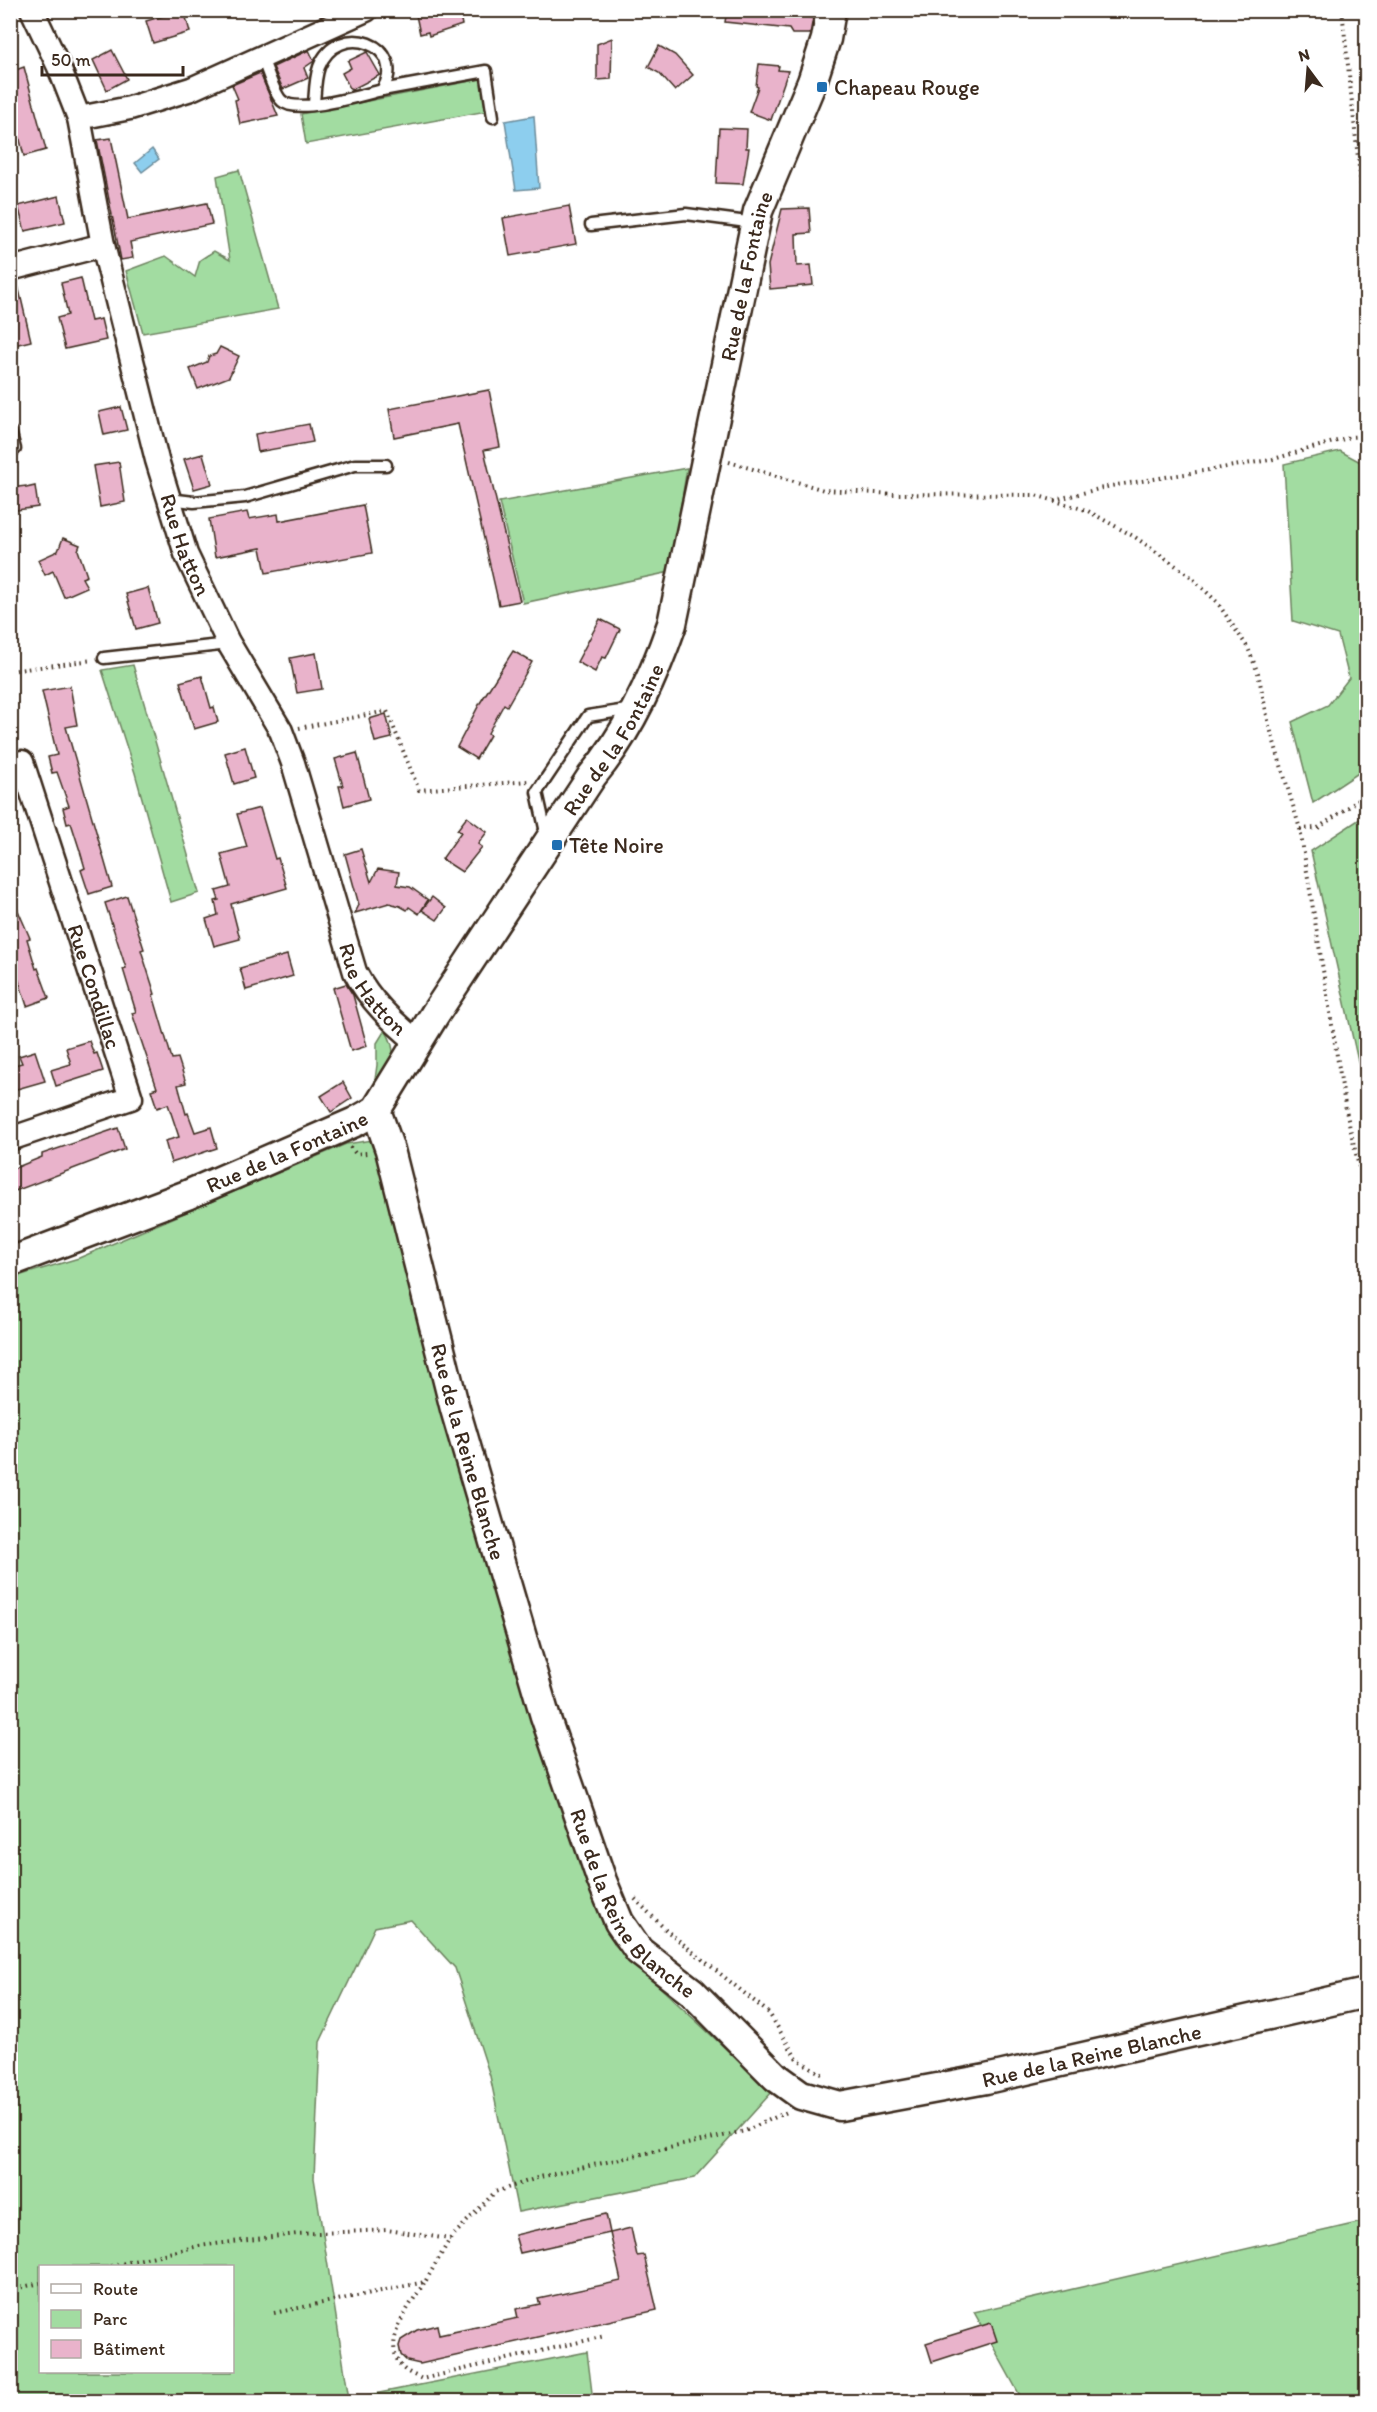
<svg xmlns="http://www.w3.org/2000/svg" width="1377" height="2412" viewBox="0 0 1377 2412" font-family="Itim,sans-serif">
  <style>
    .green { fill: #a2dca1; stroke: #6e8360; stroke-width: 1.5; fill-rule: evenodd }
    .water { fill: #8dceee; stroke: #6c8c9b; stroke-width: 1.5 }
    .building { fill: #e9b3cb; stroke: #3b2a1e; stroke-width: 1.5 }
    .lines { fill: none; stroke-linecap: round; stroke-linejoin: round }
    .service-casing { stroke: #3b2a1e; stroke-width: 15 }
    .minor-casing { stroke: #3b2a1e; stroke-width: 27 }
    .tertiary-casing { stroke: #3b2a1e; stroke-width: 33 }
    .path { stroke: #3b2a1e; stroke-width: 4; stroke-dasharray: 1.5 4.5; stroke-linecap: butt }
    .service { stroke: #fff; stroke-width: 10 }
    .minor { stroke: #fff; stroke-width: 22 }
    .tertiary { stroke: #fff; stroke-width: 28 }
    .poi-dot { fill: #1f6fb2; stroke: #fff; stroke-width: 2 }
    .labels { text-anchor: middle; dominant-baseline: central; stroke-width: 4.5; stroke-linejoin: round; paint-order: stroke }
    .poi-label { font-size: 22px; fill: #3b2a1e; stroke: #fff; text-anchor: start }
    .street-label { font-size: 22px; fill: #3b2a1e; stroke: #fff }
  </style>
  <rect width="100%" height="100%" fill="#fff"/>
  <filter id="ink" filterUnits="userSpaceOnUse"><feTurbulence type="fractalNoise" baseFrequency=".0167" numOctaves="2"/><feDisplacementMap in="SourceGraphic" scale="12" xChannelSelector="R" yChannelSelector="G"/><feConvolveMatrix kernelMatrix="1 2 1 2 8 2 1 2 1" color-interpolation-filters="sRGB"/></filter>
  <g filter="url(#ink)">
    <!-- green -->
    <g class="green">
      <polygon points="481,79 487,111 306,144 301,114"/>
      <polygon points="239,170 278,309 143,333 126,271 166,256 195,277 200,260 214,251 230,260 217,176"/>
      <polygon points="1340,451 1366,465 1366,768 1313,803 1292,722 1328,705 1349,678 1338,635 1293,621 1284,464"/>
      <polygon points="687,468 670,572 523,603 499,502"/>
      <polygon points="133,665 199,893 171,902 135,773 102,670"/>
      <polygon points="1366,815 1366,1097 1311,851"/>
      <path d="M385 1030C401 1055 390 1063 376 1086L374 1087 377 1065V1043Z"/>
      <path d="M373 1140 615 1945 772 2092 694 2178 518 2212 490 2076 455 1968 411 1920 375 1927 320 2042 314 2178 349 2399 587 2352 593 2401 11 2402V1278L79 1258 346 1144ZM40 2266H232V2372H40Z"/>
      <polygon points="1366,2221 1366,2401 1023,2401 974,2312"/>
    </g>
    <!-- water -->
    <g class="water">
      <polygon points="534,116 539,188 516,190 505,121"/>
      <polygon points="152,149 159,159 142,172 135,163"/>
    </g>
    <!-- building -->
    <g class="building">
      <polygon points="184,10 190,32 153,43 146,21"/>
      <polygon points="423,10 459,10 462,25 429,36 428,32 420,34 416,15 424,13"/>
      <polygon points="727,10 779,13 813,18 810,34 792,34 789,29 725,22"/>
      <polygon points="612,38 611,79 597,80 597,44"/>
      <polygon points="659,46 675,55 693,75 675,91 659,73 648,67"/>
      <polygon points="112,50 127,79 107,90 93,60"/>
      <polygon points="309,50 314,61 304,68 308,78 283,89 273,67"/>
      <polygon points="367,52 380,75 351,90 342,73 351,68 348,61"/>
      <polygon points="759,64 779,66 778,70 788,71 771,120 749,112 758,87 756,86"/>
      <polygon points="24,67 46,150 24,156 10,100 10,72"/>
      <polygon points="260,73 278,116 240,124 235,100 238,99 232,85"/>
      <polygon points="719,128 747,129 746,148 749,148 743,184 716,183"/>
      <polygon points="111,138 128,219 207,203 212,224 130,242 133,258 121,260 97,140"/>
      <polygon points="59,196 65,222 25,231 18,206"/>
      <polygon points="569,206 576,244 510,256 503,218"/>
      <polygon points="809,208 811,233 796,234 797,266 811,265 813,285 770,289 768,265 782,209"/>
      <polygon points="81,278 91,321 101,319 106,340 65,349 57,318 68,315 61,283"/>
      <polygon points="17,281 31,341 10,346 10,282"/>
      <polygon points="220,347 239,356 229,377 198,389 190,369 207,362 209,356 216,354"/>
      <polygon points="489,390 500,447 484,450 520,601 499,605 458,424 394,437 389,409"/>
      <polygon points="121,407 127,430 104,435 99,412"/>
      <polygon points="309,424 313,442 258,452 255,434"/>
      <polygon points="203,454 212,484 194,489 184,459"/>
      <polygon points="119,462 125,502 100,507 93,466"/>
      <polygon points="26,486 26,488 35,486 38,507 10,511 10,488"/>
      <polygon points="363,505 372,553 266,573 261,548 215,557 209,519 247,512 249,519 278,514 279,521"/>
      <polygon points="63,538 80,545 78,550 87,576 82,578 87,587 64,597 53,571 45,575 38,560 58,551"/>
      <polygon points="148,588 158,623 136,629 126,594"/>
      <polygon points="600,619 620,629 606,658 602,657 595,672 577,662"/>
      <polygon points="513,651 532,662 507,706 504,704 488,733 490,735 476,759 457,747 480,703"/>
      <polygon points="316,653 322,689 297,693 290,658"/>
      <polygon points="202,676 211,708 214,707 218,722 194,729 180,682"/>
      <polygon points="70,686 77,725 66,727 112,887 89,894 81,870 85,868 80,851 71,823 67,824 63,808 69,806 57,772 52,773 48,757 57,755 42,691"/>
      <polygon points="386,714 392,738 375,742 369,719"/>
      <polygon points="245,747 254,778 234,784 225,753"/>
      <polygon points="357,753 369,799 344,806 339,786 343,786 335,759"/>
      <polygon points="260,808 275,859 278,858 287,888 231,904 240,939 214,946 206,919 218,915 215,901 219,900 216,891 230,887 221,854 247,847 237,814"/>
      <polygon points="467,817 487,832 478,844 482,847 462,872 442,859 461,832 457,830"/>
      <polygon points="361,849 371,882 378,869 399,872 397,885 410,887 428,900 419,914 409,907 407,910 400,906 389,903 355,913 359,905 345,854"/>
      <polygon points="10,892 30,938 27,939 36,969 38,968 49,998 27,1006 10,953"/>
      <polygon points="127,896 144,949 141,950 155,994 153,995 172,1059 178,1058 186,1083 178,1085 186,1114 188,1113 195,1132 211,1127 217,1148 171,1163 165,1141 179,1137 168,1104 157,1108 151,1090 157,1088 132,1013 136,1012 123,969 126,968 105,903"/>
      <polygon points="432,897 446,908 437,920 422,910"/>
      <polygon points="287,955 293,976 246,990 240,968"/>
      <polygon points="346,984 353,995 367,1046 351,1051 333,988"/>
      <polygon points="89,1041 94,1054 97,1053 103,1071 56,1086 51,1070 71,1064 66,1048"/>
      <polygon points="35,1051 45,1081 10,1091 10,1066 22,1063 19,1056"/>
      <polygon points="343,1082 352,1098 331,1112 321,1096"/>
      <polygon points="118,1128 125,1149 10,1193 10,1170 42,1157 42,1154"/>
      <polygon points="606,2214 610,2233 520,2253 515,2235"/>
      <polygon points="631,2228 637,2256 644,2255 657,2310 420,2364 407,2361 401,2355 399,2346 401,2340 417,2330 437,2325 439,2335 518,2318 516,2309 540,2304 538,2299 621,2281 610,2233"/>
      <polygon points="991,2323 997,2341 932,2362 926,2343"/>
    </g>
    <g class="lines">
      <defs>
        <g id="service">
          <path d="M262 58C267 69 274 94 282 101 297 115 362 95 382 90 410 46 338 18 319 67 315 78 315 92 314 104"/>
          <polyline points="382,90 486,71 493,117"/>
          <polyline points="591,225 686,214 755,223"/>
          <polyline points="10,431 15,449"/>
          <polyline points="169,499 194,502 245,497 355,465 386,465"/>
          <polyline points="104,658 229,644"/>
          <polyline points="547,837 537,792 588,716 633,709"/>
        </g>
        <g id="minor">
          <path id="s1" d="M32 10 59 67 79 118 103 245 157 460 186 554 228 642 281 731 293 763 355 972C370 1001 392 1021 417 1042"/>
          <polyline points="79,118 130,108 191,89 366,10"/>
          <polyline points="10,269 103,245"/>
          <path id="s2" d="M10 764 22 762 131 1098 10 1139"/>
        </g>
        <g id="tertiary">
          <path id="s3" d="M376 1110 390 1150 455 1409 545 1716 602 1881 619 1922 639 1951 692 1992 776 2077 801 2095 840 2106 986 2079 1366 1993"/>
          <path id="s4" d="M10 1262 187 1195 355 1122 376 1110 435 1014 592 776C629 732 653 679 672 624L758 211 812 82 826 39 831 10"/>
        </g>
      </defs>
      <!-- service casing -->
      <use href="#service" class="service-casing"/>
      <!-- minor casing -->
      <use href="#minor" class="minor-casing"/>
      <!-- tertiary casing -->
      <use href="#tertiary" class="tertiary-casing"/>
      <!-- path -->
      <g class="path">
        <polyline points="1342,10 1366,232"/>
        <polyline points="729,462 824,490 894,494 1035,495 1086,510 1135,537 1189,575 1217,602 1248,648 1258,673 1269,725 1300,829 1346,1111 1366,1197"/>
        <polyline points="1054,500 1111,486 1270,460 1351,437 1366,436"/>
        <polyline points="10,671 93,660"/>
        <polyline points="299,728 387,711 419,790 528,781"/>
        <polyline points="1300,829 1318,828 1366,795"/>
        <polyline points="350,1147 356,1154 367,1153"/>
        <polyline points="635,1899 667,1931 769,2013 797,2059 825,2076"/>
        <polyline points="111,2266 199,2246 297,2234 387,2230 450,2239"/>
        <path d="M424 2283C410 2306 380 2341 402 2367 406 2372 416 2376 422 2379L605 2336"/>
        <polyline points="10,2290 40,2283"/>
        <polyline points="274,2313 425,2282 450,2239 495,2192 540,2177 745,2131 787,2112"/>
      </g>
      <!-- service -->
      <use href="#service" class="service"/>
      <!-- minor -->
      <use href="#minor" class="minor"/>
      <!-- tertiary -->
      <use href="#tertiary" class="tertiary"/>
    </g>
  </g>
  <!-- markers -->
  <g class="poi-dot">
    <rect x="816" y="81" width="12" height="12" rx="3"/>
    <rect x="551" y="839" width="12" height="12" rx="3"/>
  </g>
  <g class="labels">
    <!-- poi labels -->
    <g class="poi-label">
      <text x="834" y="87">Chapeau Rouge</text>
      <text x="569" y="845">Tête Noire</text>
    </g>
    <!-- street labels -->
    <g class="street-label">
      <text stroke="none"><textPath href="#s4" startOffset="1323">Rue de la Fontaine</textPath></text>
      <text stroke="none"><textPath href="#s1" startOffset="558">Rue Hatton</textPath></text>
      <text stroke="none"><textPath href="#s4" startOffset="837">Rue de la Fontaine</textPath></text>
      <text stroke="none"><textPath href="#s2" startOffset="248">Rue Condillac</textPath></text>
      <text stroke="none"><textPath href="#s1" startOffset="1044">Rue Hatton</textPath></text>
      <text stroke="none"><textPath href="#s4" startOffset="298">Rue de la Fontaine</textPath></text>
      <text stroke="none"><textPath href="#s3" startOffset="354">Rue de la Reine Blanche</textPath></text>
      <text stroke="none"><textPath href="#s3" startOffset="840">Rue de la Reine Blanche</textPath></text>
      <text stroke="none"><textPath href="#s3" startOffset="1398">Rue de la Reine Blanche</textPath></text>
    </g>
  </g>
  <!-- margin -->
  <rect width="1377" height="2412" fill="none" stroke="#fff" stroke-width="36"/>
  <rect x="18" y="18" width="1341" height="2376" fill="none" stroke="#3b2a1e" stroke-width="2" filter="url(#ink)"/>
  <!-- legend -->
  <rect x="39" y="2265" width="195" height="108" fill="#ffffff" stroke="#b1aaa5" stroke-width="1.5"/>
  <rect x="51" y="2284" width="30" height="9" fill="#ffffff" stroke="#b1aaa5" stroke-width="1.5"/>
  <text x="93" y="2295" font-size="18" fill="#3b2a1e">Route</text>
  <rect x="51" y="2310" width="30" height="18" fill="#a2dca1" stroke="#b1aaa5" stroke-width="1.5"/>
  <text x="93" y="2325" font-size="18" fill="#3b2a1e">Parc</text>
  <rect x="51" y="2340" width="30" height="18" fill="#e9b3cb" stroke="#b1aaa5" stroke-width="1.5"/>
  <text x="93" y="2355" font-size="18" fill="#3b2a1e">Bâtiment</text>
  <!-- north arrow -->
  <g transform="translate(1308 69) rotate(344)" stroke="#ffffff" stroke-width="4.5" paint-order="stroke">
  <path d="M0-4.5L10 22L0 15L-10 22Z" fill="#3b2a1e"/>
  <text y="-9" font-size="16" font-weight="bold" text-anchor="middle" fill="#3b2a1e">N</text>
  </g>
  <!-- scale -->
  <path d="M42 66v9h141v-9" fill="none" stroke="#3b2a1e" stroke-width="3"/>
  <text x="51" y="66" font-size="18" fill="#3b2a1e" stroke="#ffffff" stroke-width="4.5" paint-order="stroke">50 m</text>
</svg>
